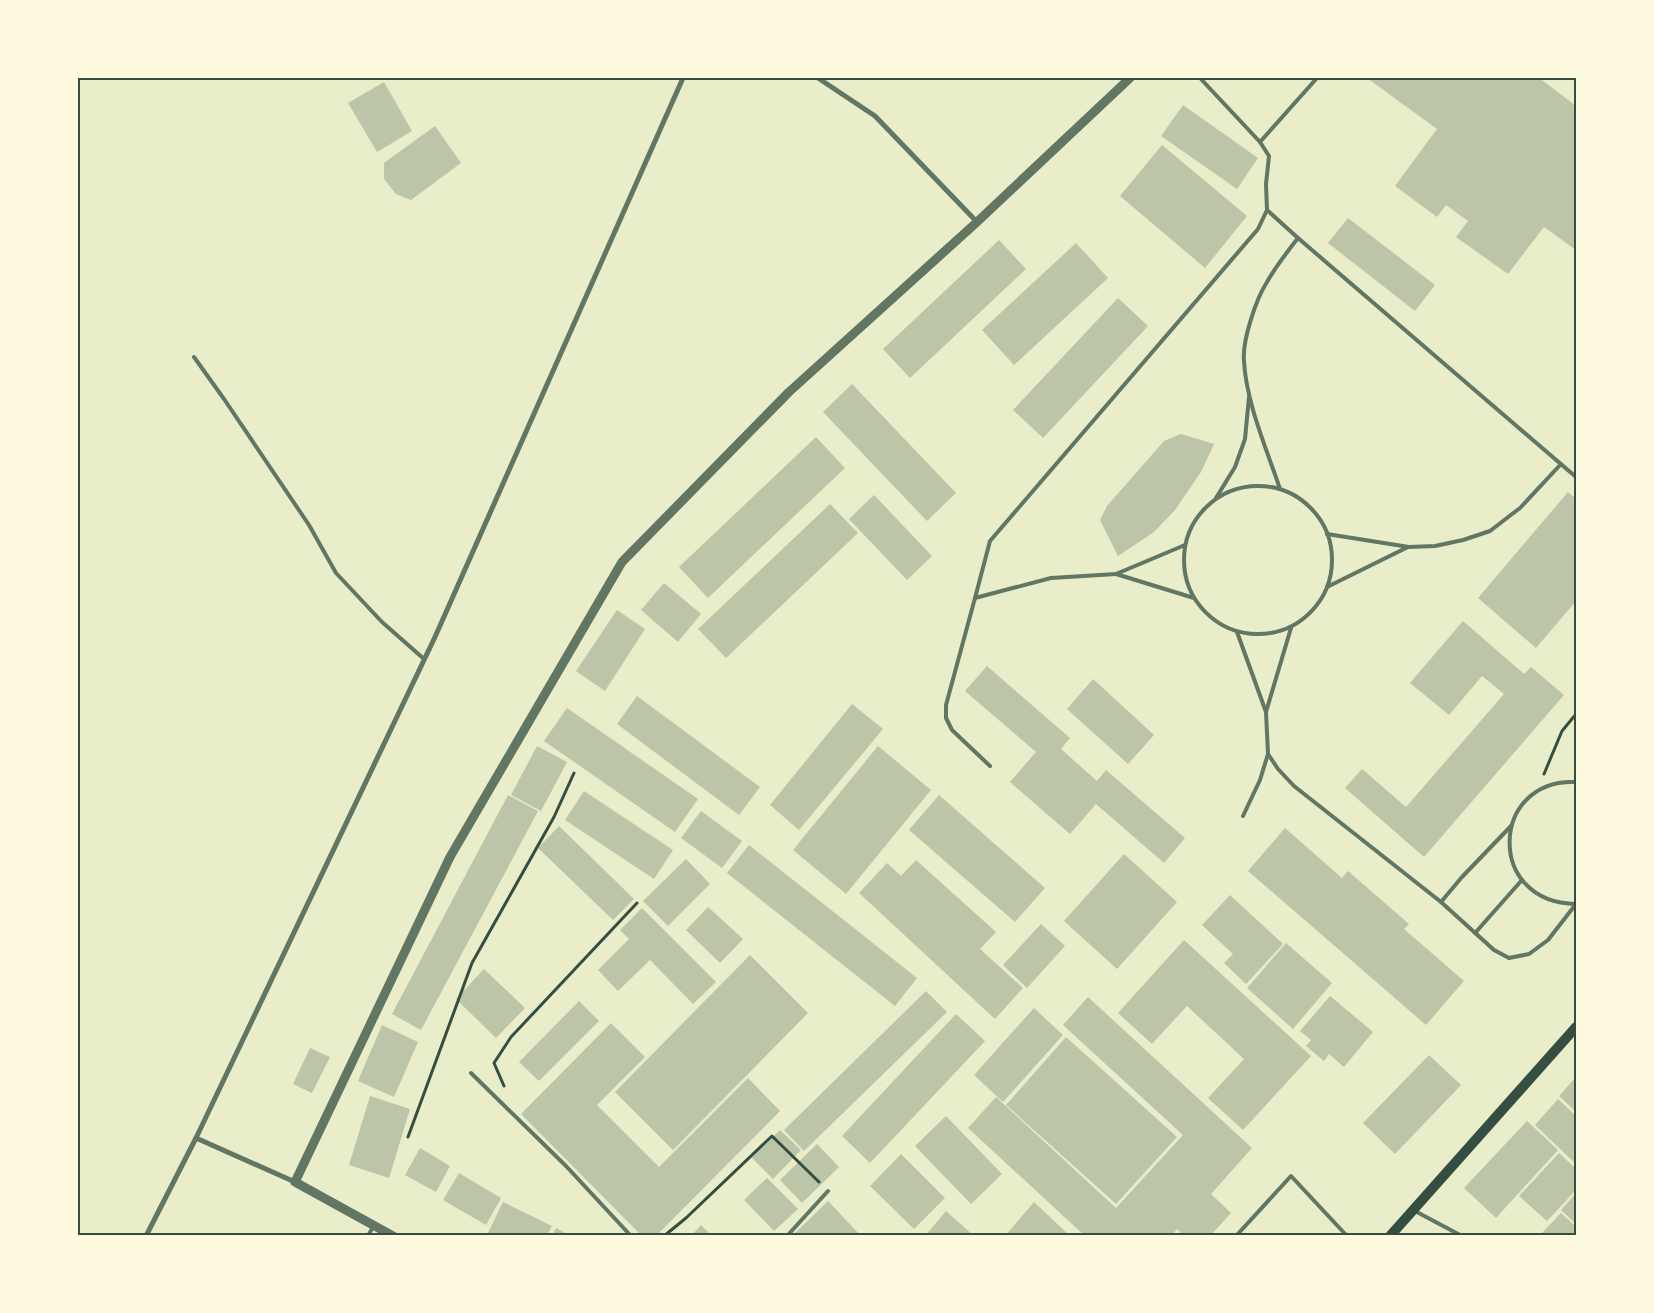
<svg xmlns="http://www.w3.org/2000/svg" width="1654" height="1313" viewBox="0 0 1654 1313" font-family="'Times New Roman',serif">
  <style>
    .building { fill: #bcc5a7 }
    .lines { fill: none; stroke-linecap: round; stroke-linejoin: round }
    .path { stroke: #344e41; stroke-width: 3 }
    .service { stroke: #617663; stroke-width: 4 }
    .minor { stroke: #617663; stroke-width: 5 }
    .tertiary { stroke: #617663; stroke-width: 9 }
    .secondary { stroke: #344e41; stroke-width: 10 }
    .neatline { fill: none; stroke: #344e41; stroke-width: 2 }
  </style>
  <rect width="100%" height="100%" fill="#e9edc9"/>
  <!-- building -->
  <g class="building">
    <polygon points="1367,78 1544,78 1542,80 1576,106 1576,182 1574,186 1576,187 1576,250 1544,227 1508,274 1456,237 1468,221 1446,205 1437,217 1395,186 1437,129"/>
    <polygon points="384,82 412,131 377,152 348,103"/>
    <polygon points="1183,105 1258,158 1237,189 1161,136"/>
    <polygon points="435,126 461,163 411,200 396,194 384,179 384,163"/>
    <polygon points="1162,145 1247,216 1205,268 1120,196"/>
    <polygon points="1348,218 1435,285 1415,311 1328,243"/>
    <polygon points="999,240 1026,269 910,378 883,349"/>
    <polygon points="1076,243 1108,278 1014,365 982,330"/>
    <polygon points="1118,298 1148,326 1043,438 1013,410"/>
    <polygon points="852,384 956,493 927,521 823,412"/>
    <polygon points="1181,434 1214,444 1201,472 1175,510 1154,532 1118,556 1100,520 1107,506 1164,441"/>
    <polygon points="816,437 845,468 708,598 679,567"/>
    <polygon points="1568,492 1576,499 1576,601 1536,648 1478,598"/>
    <polygon points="874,495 932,556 907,580 849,519"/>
    <polygon points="830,504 858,533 726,658 698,629"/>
    <polygon points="664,583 701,614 678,642 641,610"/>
    <polygon points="617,610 645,629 605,691 576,671"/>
    <polygon points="1463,621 1524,674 1531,667 1564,695 1424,857 1345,788 1362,769 1406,807 1504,694 1482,676 1449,715 1410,683"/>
    <polygon points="987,666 1070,738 1061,749 1097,781 1106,770 1185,838 1164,863 1096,804 1070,834 1010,782 1036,752 965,691"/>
    <polygon points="1093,679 1154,735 1128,764 1067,709"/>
    <polygon points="637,696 760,787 739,815 617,724"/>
    <polygon points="852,704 883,729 799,830 770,805"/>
    <polygon points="567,708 698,799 675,832 544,741"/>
    <polygon points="537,746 567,762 541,811 511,795"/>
    <polygon points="878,746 931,790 846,894 793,850"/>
    <polygon points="584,791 673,850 654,879 565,820"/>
    <polygon points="508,795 538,811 421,1030 392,1014"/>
    <polygon points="939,795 1045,888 1015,922 909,830"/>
    <polygon points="701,811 742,841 722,868 681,838"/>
    <polygon points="559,826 634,899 613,920 538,848"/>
    <polygon points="1285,828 1342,878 1348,871 1409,924 1404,929 1464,981 1426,1025 1248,871"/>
    <polygon points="749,845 917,978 895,1006 727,873"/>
    <polygon points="1124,854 1177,902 1117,969 1064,921"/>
    <polygon points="686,859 710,884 668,926 643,901"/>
    <polygon points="916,860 996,932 980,949 1023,988 995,1019 859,893 887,863 901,876"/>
    <polygon points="1230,895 1283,944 1246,984 1224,963 1233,954 1202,925"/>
    <polygon points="708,907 743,939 720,963 686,930"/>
    <polygon points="642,908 716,982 693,1004 650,960 618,991 598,970 629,939 620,930"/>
    <polygon points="1041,924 1065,946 1027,988 1003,965"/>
    <polygon points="1184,940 1311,1056 1243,1130 1208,1098 1244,1059 1187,1006 1152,1044 1118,1013"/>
    <polygon points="1286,943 1332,983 1293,1029 1247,988"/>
    <polygon points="750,955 808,1013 673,1150 615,1092"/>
    <polygon points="484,969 525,1008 496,1038 456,999"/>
    <polygon points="926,991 947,1012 804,1151 784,1130"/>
    <polygon points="1330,996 1373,1032 1344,1067 1329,1054 1324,1061 1306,1046 1311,1040 1300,1031"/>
    <polygon points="1088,997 1252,1148 1211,1194 1231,1213 1210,1236 1184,1236 1177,1229 1171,1236 1085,1236 968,1128 996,1097 1116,1208 1183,1135 1063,1025"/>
    <polygon points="579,1001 599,1021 539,1081 519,1062"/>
    <polygon points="1034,1008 1063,1035 1003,1102 974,1075"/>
    <polygon points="956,1014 985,1041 870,1163 842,1136"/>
    <polygon points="611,1023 645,1057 597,1105 659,1167 748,1078 780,1111 656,1236 642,1236 521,1114"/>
    <polygon points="382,1025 418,1042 394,1097 358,1081"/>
    <polygon points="1066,1037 1177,1137 1116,1204 1006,1105"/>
    <polygon points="310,1048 330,1057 312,1093 293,1084"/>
    <polygon points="1429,1055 1461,1085 1395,1154 1363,1123"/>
    <polygon points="1576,1077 1576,1112 1559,1096"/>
    <polygon points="370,1096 410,1109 389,1178 349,1165"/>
    <polygon points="1558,1099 1576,1116 1576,1164 1535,1125"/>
    <polygon points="946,1116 1002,1174 971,1204 915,1146"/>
    <polygon points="1527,1121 1558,1150 1496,1218 1464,1188"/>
    <polygon points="780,1130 801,1150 773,1179 752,1158"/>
    <polygon points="817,1144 839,1167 802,1203 780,1180"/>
    <polygon points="420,1148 450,1166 436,1192 405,1175"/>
    <polygon points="1559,1153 1576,1169 1576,1190 1547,1221 1519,1196"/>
    <polygon points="901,1154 945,1198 914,1229 870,1186"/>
    <polygon points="459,1173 501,1198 486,1225 443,1200"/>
    <polygon points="767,1178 798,1209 774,1231 744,1200"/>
    <polygon points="1576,1193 1576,1224 1561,1210"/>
    <polygon points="828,1201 861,1236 792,1236"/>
    <polygon points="503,1202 552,1226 547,1236 493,1236 488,1233"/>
    <polygon points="1034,1202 1070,1236 1005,1236"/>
    <polygon points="946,1211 974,1236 925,1236"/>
    <polygon points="1561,1213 1576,1227 1576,1236 1539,1236"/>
    <polygon points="701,1225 712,1236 691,1236"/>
    <polygon points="556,1228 571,1236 552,1236"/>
  </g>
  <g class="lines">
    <!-- path -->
    <g class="path">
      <polyline points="1544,774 1562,731 1576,714"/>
      <polyline points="504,1086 494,1063 511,1037 637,903"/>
      <polyline points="408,1137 472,963 554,817 574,773"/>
      <polyline points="664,1236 686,1218 772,1136 819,1182"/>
    </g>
    <!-- service -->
    <g class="service">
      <polyline points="1200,78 1260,142"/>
      <polyline points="1317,78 1260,142 1269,156 1266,184 1267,210 1298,238 1576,477"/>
      <polyline points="194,357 224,399 309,525 336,573 382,622 424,659"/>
      <circle cx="1258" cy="560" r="74"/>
      <path d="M1280 489C1267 450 1246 402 1244 361 1242 341 1256 299 1267 282 1276 266 1287 252 1298 238"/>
      <polyline points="1216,498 1235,467 1245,439 1249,397"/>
      <polyline points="1327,534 1409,547 1435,546 1463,540 1490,531 1520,508 1561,464"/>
      <polyline points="1185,545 1116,574 1051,578 975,598 990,541 1258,229 1267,210"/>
      <polyline points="1116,574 1194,598"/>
      <polyline points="1327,587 1408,547"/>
      <polyline points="975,598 946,705 946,718 952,730 990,766"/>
      <polyline points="1237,632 1266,712 1268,754 1260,780 1243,816"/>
      <polyline points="1266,712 1291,628"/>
      <polyline points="1268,754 1278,769 1294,786 1441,902 1494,950 1509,958 1529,954 1548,940 1576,904"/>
      <path d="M1576 782C1490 778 1485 903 1576 904"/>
      <polyline points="1441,902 1462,877 1511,826"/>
      <polyline points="1475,933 1522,880"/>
      <polyline points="471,1073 566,1166 631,1236"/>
      <polyline points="1413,1210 1462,1236"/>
      <polyline points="368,1236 373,1227"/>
      <polyline points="787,1236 828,1191"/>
      <polyline points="1236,1236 1291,1176 1347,1236"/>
    </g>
    <!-- minor -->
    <g class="minor">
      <polyline points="818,78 875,116 977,222"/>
      <polyline points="196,1138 295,1182"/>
      <polyline points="146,1236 196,1138 435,637 683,78"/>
    </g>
    <!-- tertiary -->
    <polyline class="tertiary" points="393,1236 295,1182 450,857 622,562 789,392 977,222 1130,78"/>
    <!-- secondary -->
    <polyline class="secondary" points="1390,1236 1576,1027"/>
  </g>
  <!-- border -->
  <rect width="1654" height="1313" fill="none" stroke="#fefae0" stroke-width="158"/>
  <rect x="79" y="79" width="1496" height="1155" class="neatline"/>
</svg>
